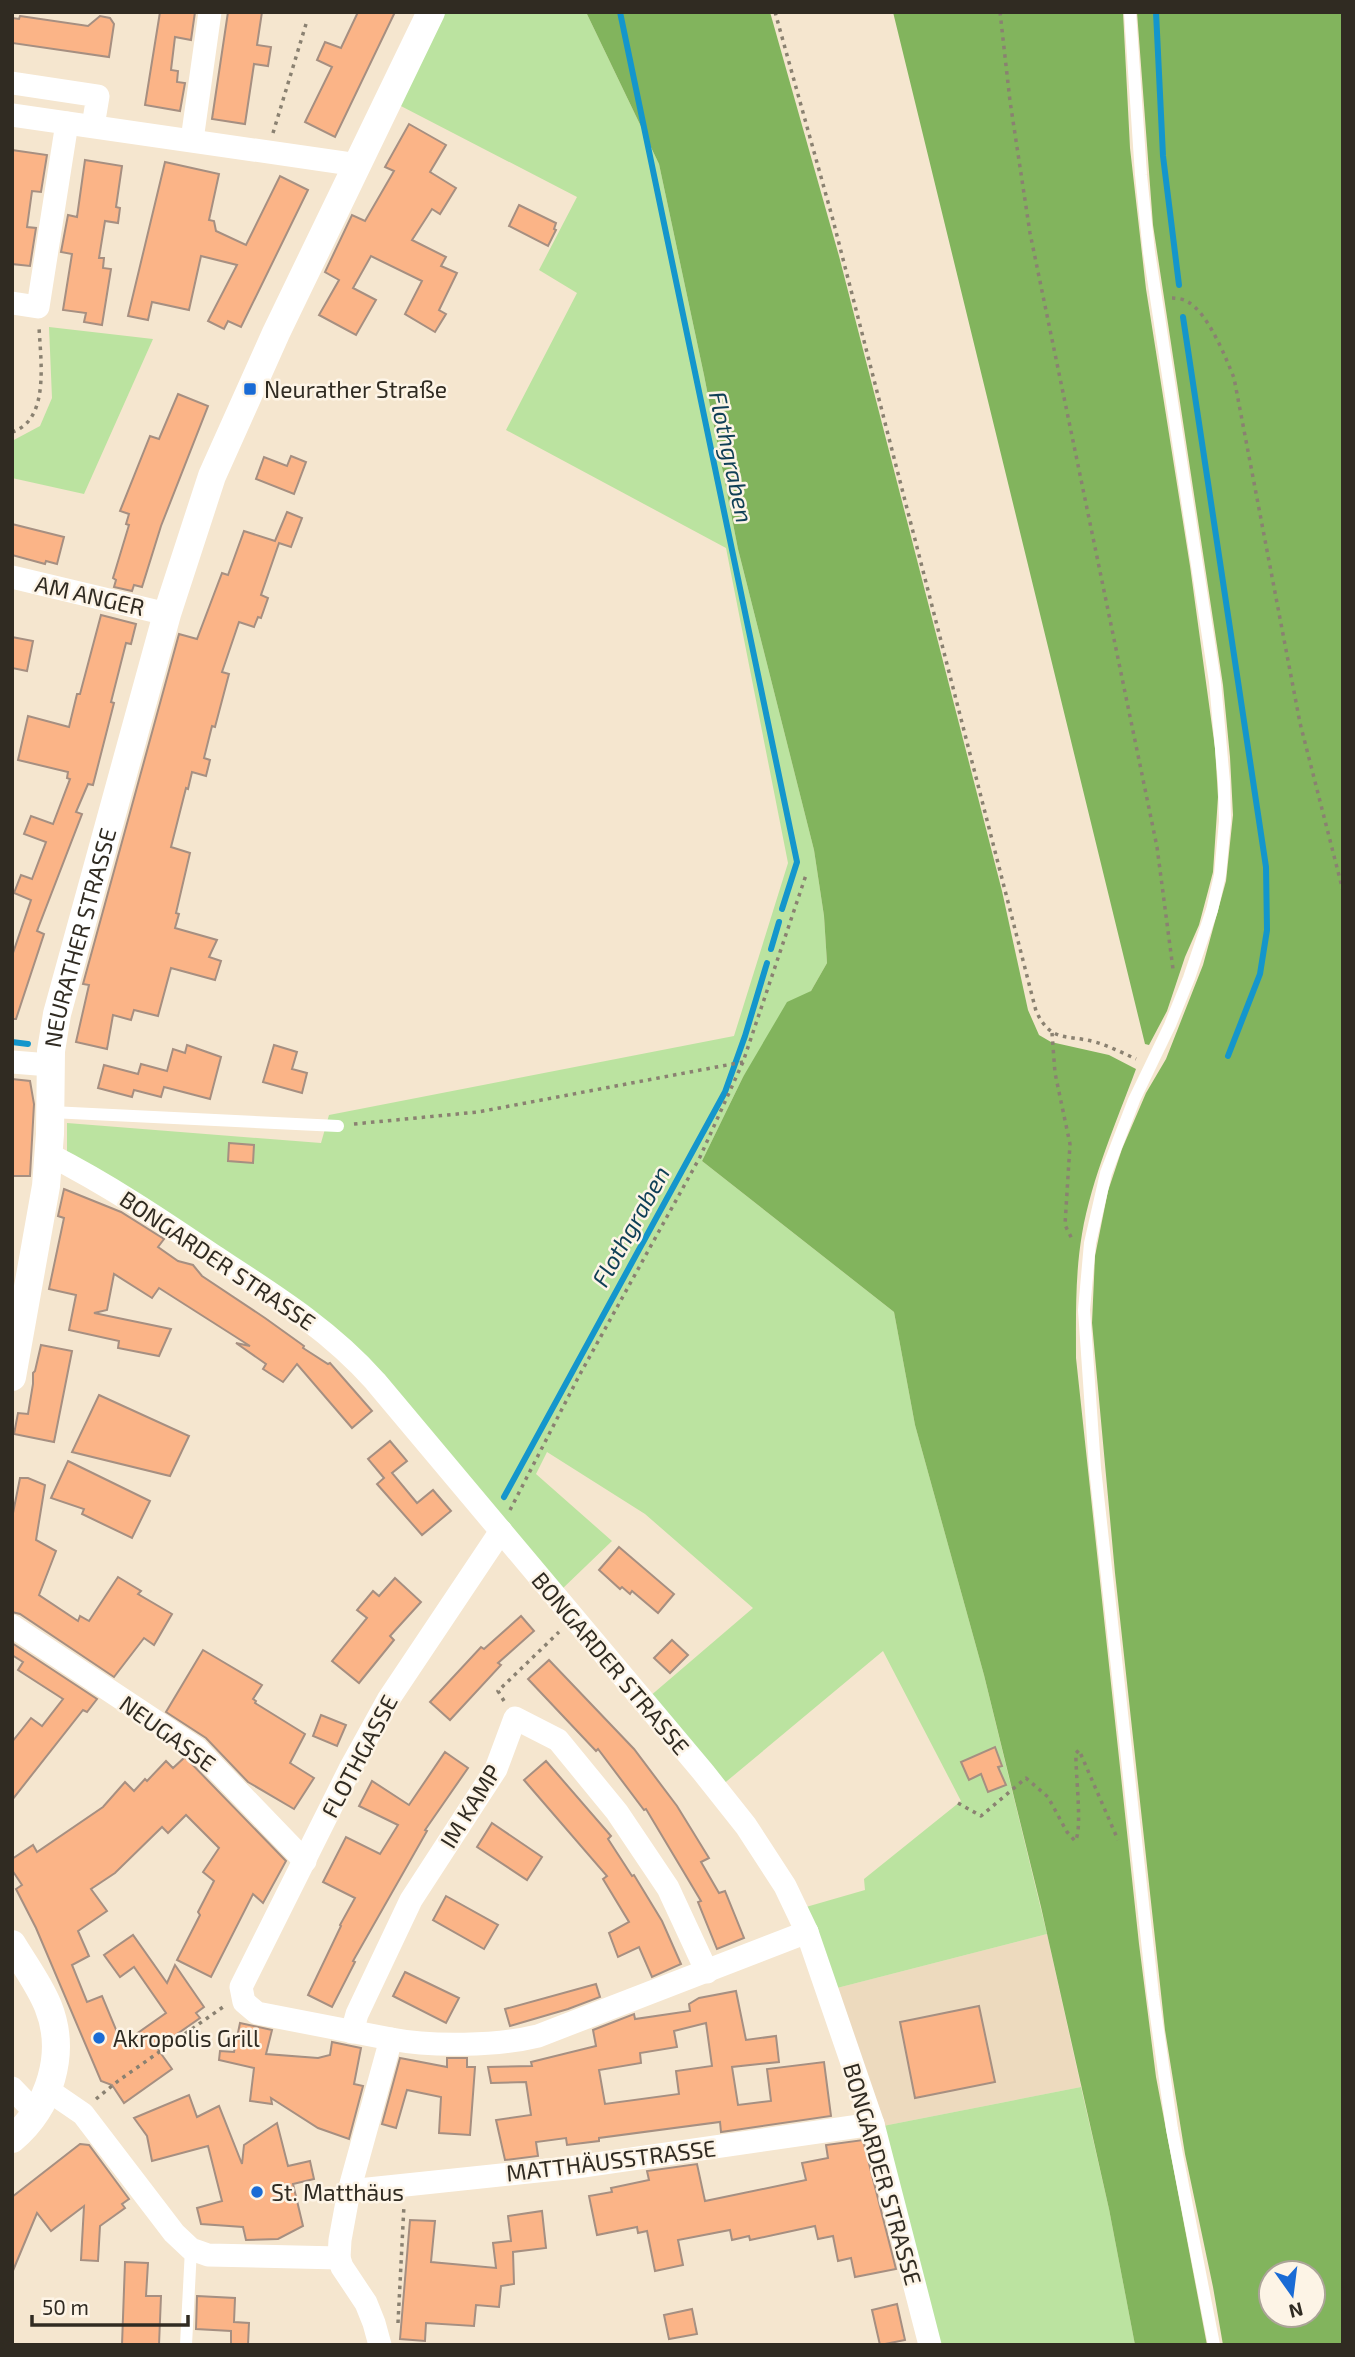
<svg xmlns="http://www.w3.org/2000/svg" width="1355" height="2357" viewBox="0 0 1355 2357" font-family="'Exo 2',sans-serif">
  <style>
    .built { fill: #eddabe }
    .green { fill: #bbe3a0 }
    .forest { fill: #82b45d; fill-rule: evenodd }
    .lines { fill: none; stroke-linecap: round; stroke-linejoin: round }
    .stream { stroke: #1496cc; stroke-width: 6 }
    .building { fill: #fbb487; stroke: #a68f81; stroke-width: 2; fill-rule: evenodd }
    .path { stroke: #8a8171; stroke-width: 3.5; stroke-dasharray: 3.5 5; stroke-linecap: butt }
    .service { stroke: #fff; stroke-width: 12 }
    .minor { stroke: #fff; stroke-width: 23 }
    .tertiary { stroke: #fff; stroke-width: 28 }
    .poi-dot { fill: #1a6bd5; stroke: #fdf4e6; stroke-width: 2.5 }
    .labels { text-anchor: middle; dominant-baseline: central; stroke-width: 5; stroke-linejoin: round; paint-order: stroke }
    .poi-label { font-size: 23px; fill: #302b22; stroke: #fdf4e6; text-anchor: start }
    .street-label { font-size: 23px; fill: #302b22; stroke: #fdf4e6 }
    .water-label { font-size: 24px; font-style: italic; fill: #0f3f56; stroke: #fdf4e6 }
  </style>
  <rect width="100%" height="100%" fill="#f5e6cf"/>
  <!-- built -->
  <polygon class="built" points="1047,1934 1081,2087 883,2126 837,1988"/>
  <!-- green -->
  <g class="green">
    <polygon points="438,12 586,12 659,164 704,375 738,549 814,850 824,916 827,963 811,991 743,1077 702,1161 894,1312 915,1425 984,1675 1047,1934 837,1988 806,1907 865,1890 864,1879 961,1801 883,1651 721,1786 649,1697 753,1608 645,1514 547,1452 536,1474 612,1541 560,1591 359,1352 67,1152 67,1123 321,1143 329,1115 734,1036 788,863 726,548 506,430 577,293 539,270 577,197 397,104"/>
    <polygon points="49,327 153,339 84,494 12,478 12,441 40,426 52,398"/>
    <polygon points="1081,2087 1109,2209 1135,2345 939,2345 883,2126"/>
  </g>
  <!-- forest -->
  <g class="forest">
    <path d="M586 12H770L839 256 1002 891 1028 1010 1039 1035 1051 1042 1109 1055 1136 1069C1116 1123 1092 1177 1082 1234 1075 1275 1076 1316 1076 1358L1139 1944 1156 2077 1207 2345H1135L1109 2209 1041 1907 984 1675 915 1425 894 1312 702 1161 743 1077 787 1002 811 991 827 963 824 916 814 850 738 549 704 375 659 164Z"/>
    <polygon points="893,12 1123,12 1130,148 1146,289 1190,566 1215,748 1218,797 1213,872 1207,895 1199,925 1185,957 1167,1011 1149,1045 1145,1044"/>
    <path d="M1137 12H1343V2345H1223L1213 2287 1185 2154 1165 2030 1115 1573 1092 1323 1095 1256 1108 1191 1122 1149 1146 1093 1166 1059 1203 965 1226 881 1233 815 1230 757 1223 685 1153 225ZM1271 2273H1313V2315H1271Z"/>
  </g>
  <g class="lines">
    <!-- stream -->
    <g class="stream">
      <polyline points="620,12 797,862 782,909"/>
      <polyline points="1156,12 1163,156 1179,285"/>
      <polyline points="1183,317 1266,867 1267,930 1260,974 1228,1056"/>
      <polyline points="771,949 779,922"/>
      <polyline points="12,1042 28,1044"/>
      <polyline points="504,1497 725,1092 745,1036 767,963"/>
    </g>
  </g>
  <!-- building -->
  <g class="building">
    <polygon points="160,12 195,12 191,40 175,37 171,70 178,71 177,82 185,83 180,111 145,105"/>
    <polygon points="228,12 262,12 257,45 271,47 268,66 254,64 245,124 212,119"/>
    <polygon points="358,12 395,12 335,137 305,122 332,67 317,60 325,42 341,48"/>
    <polygon points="20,16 88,26 100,16 110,18 114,24 109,57 12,43 12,18 19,19"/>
    <polygon points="409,124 446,145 430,172 456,188 440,214 432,209 412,240 446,257 441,266 457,273 439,310 446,314 435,332 405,314 422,281 371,256 353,288 376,300 356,335 319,315 339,280 325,272 352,215 365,221 394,171 385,167"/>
    <polygon points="12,150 47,155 41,192 32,191 27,227 36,228 30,266 12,264"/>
    <polygon points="85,160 122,166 116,207 120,208 118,223 105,221 99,258 104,258 103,268 111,269 102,325 84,322 86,313 63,310 72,254 61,252 68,215 77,217"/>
    <polygon points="165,162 219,174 209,220 214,221 216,231 246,245 280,176 308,190 241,327 228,321 224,329 208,321 237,265 201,256 189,310 152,302 148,320 128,316"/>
    <polygon points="519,205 556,223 554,229 556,230 548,246 509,226"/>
    <polygon points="178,394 208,406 161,526 142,587 134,585 132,591 114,587 116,580 113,578 129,525 126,524 129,514 120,511 150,436 159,439"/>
    <polygon points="291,456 306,462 294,494 256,479 264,457 287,466"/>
    <polygon points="287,512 302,518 291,547 279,543 261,595 268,598 261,618 258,617 254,627 239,622 222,672 229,674 215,727 212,726 204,758 210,760 206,776 192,772 188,789 186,788 171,847 190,853 176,913 179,914 175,928 217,940 209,957 221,961 215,980 171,968 158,1016 134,1010 131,1020 113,1015 107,1049 76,1042 89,985 83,984 179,634 197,639 222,573 228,575 244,531 275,541"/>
    <polygon points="12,524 64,537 57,564 46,561 45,564 12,555"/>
    <polygon points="101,615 136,624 131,644 126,643 111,702 114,703 93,785 88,784 76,812 82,814 37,931 44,934 16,1019 12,1019 12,956 31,900 14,893 21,875 32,879 46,842 24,834 31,816 53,824 70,779 67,778 68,772 18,760 28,716 69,727 77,694 80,694"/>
    <polygon points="12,637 33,641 27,671 12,668"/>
    <polygon points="187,1045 221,1057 210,1099 164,1087 161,1097 134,1090 132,1097 98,1088 104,1065 138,1074 141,1064 167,1071 173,1049 185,1053"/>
    <polygon points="274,1045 297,1052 292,1069 307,1073 302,1093 263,1082"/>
    <polygon points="12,1079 30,1081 34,1104 30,1176 12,1176"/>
    <polygon points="229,1143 254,1145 253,1163 228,1161"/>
    <polygon points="64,1189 121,1212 164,1239 158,1247 178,1261 193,1265 202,1276 265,1318 304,1346 303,1348 328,1364 330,1363 372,1411 352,1428 297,1364 283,1382 263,1369 266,1364 236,1343 250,1346 159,1288 152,1298 114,1274 107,1310 94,1313 171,1329 159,1356 118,1348 119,1341 69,1330 76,1295 49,1289 64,1218 58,1216"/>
    <polygon points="41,1345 72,1351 54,1442 14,1434 18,1413 28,1414 33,1384 33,1373 35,1371"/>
    <polygon points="99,1395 189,1436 170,1476 72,1452"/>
    <polygon points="390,1441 407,1461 392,1473 417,1503 433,1490 451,1511 422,1535 377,1484 384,1478 368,1459"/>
    <polygon points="68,1461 150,1501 132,1538 82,1514 84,1509 51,1498"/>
    <polygon points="20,1478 28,1478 45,1485 36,1540 56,1551 39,1595 78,1621 80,1616 89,1621 118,1577 141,1591 138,1594 172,1614 154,1645 144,1638 114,1677 20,1614 12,1612 12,1518"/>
    <polygon points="619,1547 674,1594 658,1613 632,1591 630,1594 622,1587 620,1589 599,1570"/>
    <polygon points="395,1578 421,1602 390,1636 394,1640 359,1683 332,1661 367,1618 357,1610 373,1591 379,1596"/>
    <polygon points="521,1616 534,1631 498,1663 501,1665 450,1720 430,1702 481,1647 484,1649"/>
    <polygon points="672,1640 688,1655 670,1673 654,1658"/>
    <polygon points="12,1643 97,1699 87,1712 83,1710 12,1800 12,1742 31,1718 42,1726 63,1699 18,1670 23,1662 12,1655"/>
    <polygon points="203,1650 262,1685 253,1699 256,1701 255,1703 305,1734 290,1763 314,1778 294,1809 248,1782 206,1738 166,1712"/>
    <polygon points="549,1660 634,1749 677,1806 709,1858 701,1862 719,1893 725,1891 744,1938 717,1949 698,1902 701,1901 646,1809 644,1810 598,1749 596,1751 528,1679"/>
    <polygon points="321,1715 346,1725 337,1746 313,1736"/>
    <polygon points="995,1747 1002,1766 998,1767 1006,1785 988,1792 981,1774 969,1780 961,1762"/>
    <polygon points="445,1752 468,1768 425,1830 427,1831 353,1961 355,1962 332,2007 308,1995 341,1926 340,1925 355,1898 323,1882 346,1837 380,1854 398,1825 359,1806 372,1781 409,1805"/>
    <polygon points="185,1757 286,1861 263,1903 253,1894 211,1977 177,1960 200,1915 198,1912 214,1881 203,1872 219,1848 186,1815 168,1833 162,1827 115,1873 91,1889 107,1911 78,1931 89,1956 72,1965 87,2002 102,1996 122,2044 166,2013 134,1967 120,1977 104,1955 133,1935 167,1983 175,1965 204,2007 196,2013 200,2018 157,2048 172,2069 124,2103 112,2085 101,2081 36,1928 16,1889 22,1885 12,1870 12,1859 33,1845 37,1852 103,1807 125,1782 134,1791 145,1779 147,1781 166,1761 173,1768"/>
    <polygon points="546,1761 611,1836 608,1839 632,1876 634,1875 662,1921 681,1964 652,1977 639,1947 618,1957 609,1933 629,1922 603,1879 607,1876 524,1780"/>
    <polygon points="492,1823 542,1857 527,1880 477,1847"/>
    <polygon points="446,1896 498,1925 484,1949 433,1920"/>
    <polygon points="405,1972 459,1998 446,2023 393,1996"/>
    <polygon points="596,1984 600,1997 568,2009 510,2026 505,2009"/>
    <path d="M736 1991 746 2040 776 2036 779 2062 732 2067 738 2105 771 2101 767 2069 824 2062 831 2116 721 2132 720 2122 599 2138V2141L567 2145 566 2138 536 2142 538 2156 505 2160 496 2120 531 2115 526 2082 491 2083 488 2067 532 2066 531 2062 596 2046 593 2030 634 2014 635 2019 690 2011 689 2004 699 1998ZM706 2023 712 2066 676 2071 679 2094 605 2104 599 2070 641 2063 640 2053 677 2047 674 2031Z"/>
    <polygon points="979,2006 995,2082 915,2098 900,2022"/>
    <polygon points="240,2023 272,2030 266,2054 318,2058 330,2055 332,2042 361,2048 354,2084 363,2086 349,2139 318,2128 271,2098 272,2104 250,2101 254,2068 219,2060 220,2051 234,2052"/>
    <polygon points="400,2058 447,2067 447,2058 467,2058 467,2067 475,2067 470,2135 439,2133 441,2097 407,2090 396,2128 382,2124"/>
    <polygon points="189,2095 197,2117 219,2106 242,2164 244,2145 277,2123 288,2166 310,2161 314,2179 293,2184 303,2226 278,2239 246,2240 243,2227 201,2224 197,2208 222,2201 208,2146 152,2161 147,2136 134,2118"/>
    <polygon points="863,2140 896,2269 855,2277 851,2258 838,2261 833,2236 818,2239 815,2226 750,2240 749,2236 732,2240 730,2230 678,2240 683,2265 655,2271 647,2231 638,2233 637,2227 597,2235 589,2196 612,2192 611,2188 649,2180 647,2171 697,2164 705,2201 806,2180 802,2163 828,2158 826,2145"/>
    <polygon points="80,2144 89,2145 129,2199 122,2204 125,2208 100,2226 98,2261 81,2260 84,2206 51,2231 37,2213 12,2273 12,2197"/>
    <polygon points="542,2211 546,2248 513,2252 514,2284 501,2286 499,2307 476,2305 474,2326 426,2323 425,2341 400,2339 410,2220 435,2221 431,2262 496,2268 493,2243 511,2241 508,2216"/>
    <polygon points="125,2262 148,2263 146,2296 161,2296 159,2345 122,2345"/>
    <polygon points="197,2296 235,2298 234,2322 249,2323 248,2345 231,2345 231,2331 196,2329"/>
    <polygon points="897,2304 905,2340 880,2345 872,2310"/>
    <polygon points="692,2309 697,2334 669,2339 664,2315"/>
  </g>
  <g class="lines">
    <!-- path -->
    <g class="path">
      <path d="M775 12 833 220 1036 1011C1051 1043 1066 1034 1095 1042 1109 1046 1123 1053 1136 1059"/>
      <polyline points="1000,12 1010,101 1030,233 1157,847 1173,969"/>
      <polyline points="273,133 306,24"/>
      <path d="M1172 298C1177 298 1184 299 1188 302 1208 313 1226 358 1234 378L1300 723 1343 891"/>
      <path d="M12 432C51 420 40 357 39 326"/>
      <polyline points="1052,1033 1055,1073 1070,1144 1065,1225 1073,1241"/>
      <polyline points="354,1124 478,1112 743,1062"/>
      <polyline points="510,1510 579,1376 700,1157 743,1062 806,875"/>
      <polyline points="504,1701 498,1691 559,1632"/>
      <path d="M958 1803 981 1816 1026 1778 1048 1797 1067 1832 1075 1841C1083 1831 1075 1771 1076 1753L1079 1750 1118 1840"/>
      <polyline points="96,2099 118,2081 223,2007"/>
      <polyline points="398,2323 404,2205"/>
    </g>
    <!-- service -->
    <g class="service">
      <polyline points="1130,12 1141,175 1149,252 1215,682 1224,782 1225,821 1220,875 1212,910 1189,978 1170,1025 1134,1100 1106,1173 1090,1243 1084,1310 1095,1468 1153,1995 1172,2129 1214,2345"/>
      <polyline points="51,1112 338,1126"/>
      <polyline points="186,2345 191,2249"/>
    </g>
    <!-- minor -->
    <g class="minor">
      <polyline points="12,83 98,96 93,126"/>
      <polyline points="12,115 358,165"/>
      <polyline points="192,140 210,12"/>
      <polyline points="12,303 38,307 67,123"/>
      <polyline points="12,577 167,614"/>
      <polyline points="12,1062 50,1065"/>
      <path d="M50 1155C107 1184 161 1220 214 1256 272 1294 329 1329 375 1381L704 1773 746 1826 785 1886 807 1932 873 2124 930 2345"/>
      <polyline points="12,1626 196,1748 305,1861"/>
      <polyline points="352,2032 357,2014 411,1900 496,1769 515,1718 558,1740 617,1812 668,1888 707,1972"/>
      <polyline points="391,2039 257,2013 244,2002 241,1987 351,1767 388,1700 501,1531"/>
      <polyline points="12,2088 36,2113"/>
      <polyline points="48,2090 83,2114 174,2233 191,2249 208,2255 339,2258"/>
      <polyline points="349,2191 576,2167 873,2124"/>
      <path d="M380 2345 374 2323 366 2303 342 2267 339 2258 340 2240 349 2191 391 2039C432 2047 497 2046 538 2036L807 1932"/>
    </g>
    <!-- tertiary -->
    <g class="tertiary">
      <path id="s1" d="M12 1377 46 1186 50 1134 51 1051 57 1014 167 614 212 476 276 333 431 12"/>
      <path d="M12 1944C24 1964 39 1984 48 2006 67 2053 50 2107 12 2139"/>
    </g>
  </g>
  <!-- markers -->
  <g class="poi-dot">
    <rect x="243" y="382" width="14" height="14" rx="3.5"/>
    <circle cx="99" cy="2038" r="7"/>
    <circle cx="257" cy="2192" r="7"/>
  </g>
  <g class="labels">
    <!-- poi labels -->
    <g class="poi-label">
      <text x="264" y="389">Neurather Straße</text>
      <text x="113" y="2038">Akropolis Grill</text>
      <text x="271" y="2192">St. Matthäus</text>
    </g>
    <!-- street labels -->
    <g class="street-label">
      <text transform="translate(90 595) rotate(13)">AM ANGER</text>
      <text stroke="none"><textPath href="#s1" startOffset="446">NEURATHER STRASSE</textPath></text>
      <text transform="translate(218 1260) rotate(34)">BONGARDER STRASSE</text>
      <text transform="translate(611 1663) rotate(50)">BONGARDER STRASSE</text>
      <text transform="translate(168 1733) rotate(36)">NEUGASSE</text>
      <text transform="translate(359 1756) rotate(-62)">FLOTHGASSE</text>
      <text transform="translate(470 1806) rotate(-58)">IM KAMP</text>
      <text transform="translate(611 2160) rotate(-7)">MATTHÄUSSTRASSE</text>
      <text transform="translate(883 2174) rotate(74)">BONGARDER STRASSE</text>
    </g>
    <!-- water labels -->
    <g class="water-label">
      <text transform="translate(732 457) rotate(78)">Flothgraben</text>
      <text transform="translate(630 1226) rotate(-61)">Flothgraben</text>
    </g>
  </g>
  <!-- border -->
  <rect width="1355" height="2357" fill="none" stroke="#302b22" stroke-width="28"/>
  <!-- north arrow -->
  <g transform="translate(1292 2294) rotate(166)"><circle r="33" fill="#fdf4e6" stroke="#aba498" stroke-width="2"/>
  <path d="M0-5L12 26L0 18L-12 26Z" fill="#1a6bd5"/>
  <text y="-10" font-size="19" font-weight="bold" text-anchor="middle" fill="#302b22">N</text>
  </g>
  <!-- scale -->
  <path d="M32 2315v10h156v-10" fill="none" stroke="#302b22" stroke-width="3.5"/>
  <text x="42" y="2315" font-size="21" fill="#302b22" stroke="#fdf4e6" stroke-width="5" paint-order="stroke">50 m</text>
</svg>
